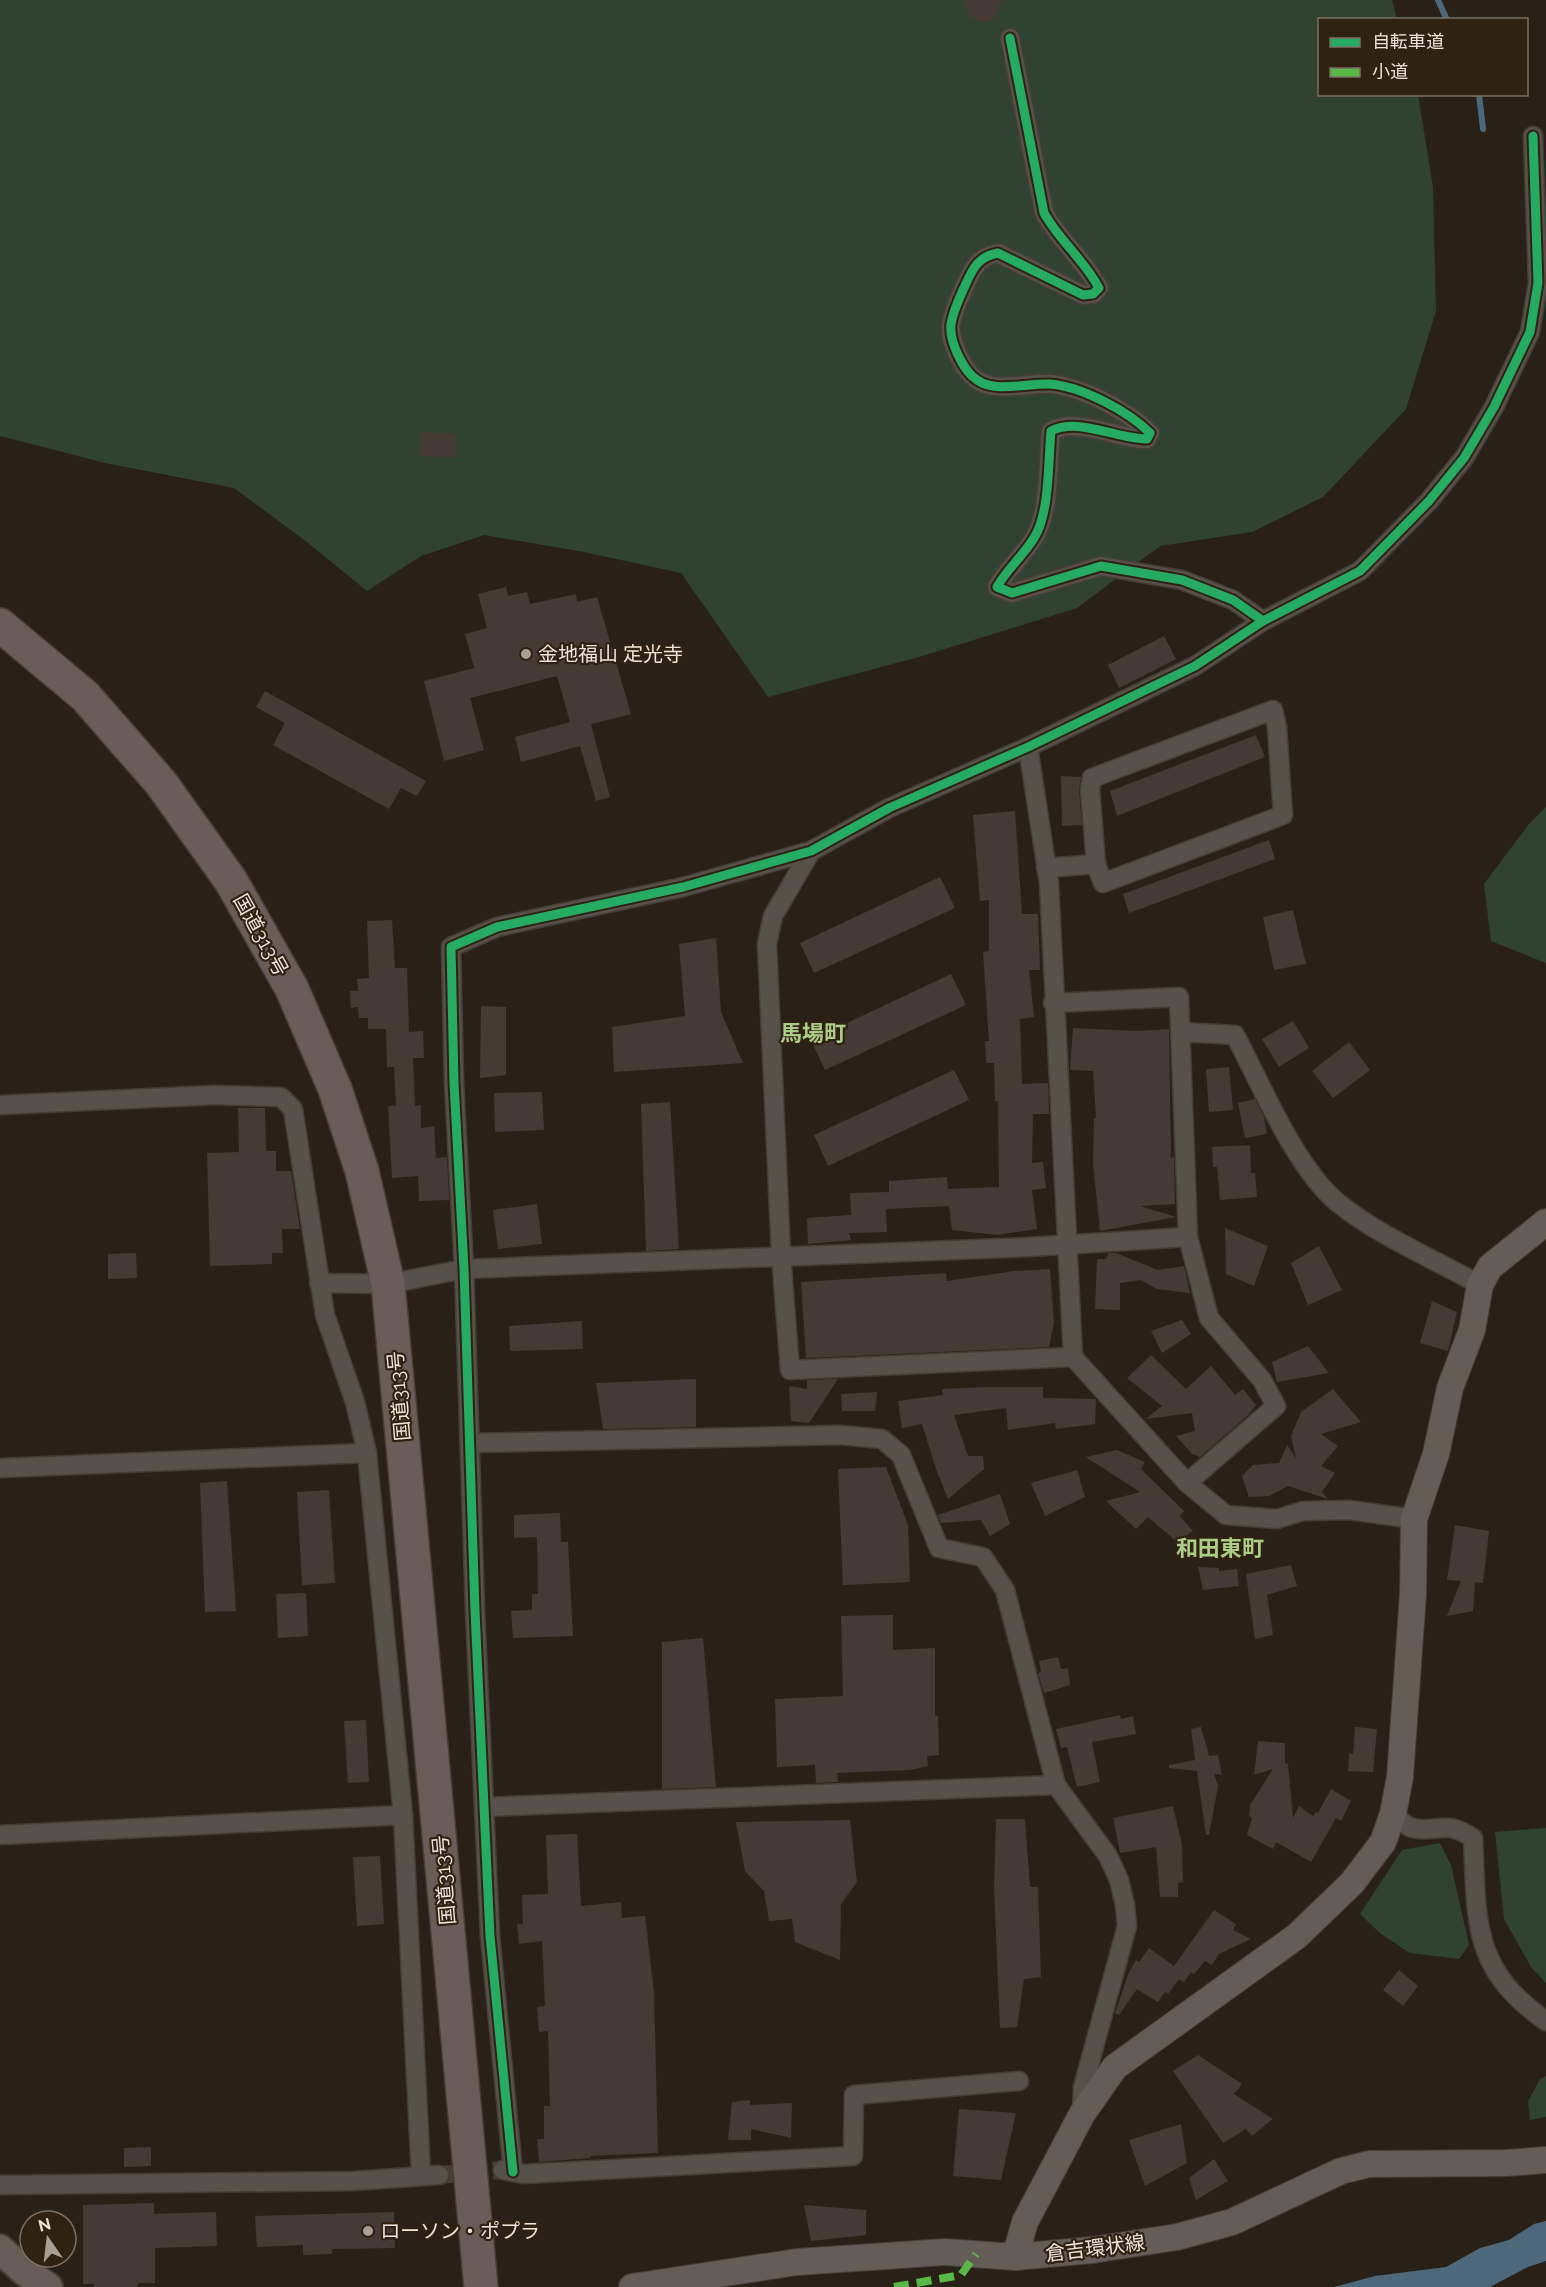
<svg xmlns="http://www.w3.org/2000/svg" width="1546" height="2287" viewBox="0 0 1546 2287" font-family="Raleway,'Noto Sans JP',sans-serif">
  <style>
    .green { fill: #304332 }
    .water { fill: #4c687a }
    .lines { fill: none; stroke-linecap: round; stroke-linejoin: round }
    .stream { stroke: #4c687a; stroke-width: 6 }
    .building { fill: #453b36 }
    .street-tunnel { stroke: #463e35; stroke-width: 18; stroke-dasharray: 18 9; stroke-linecap: butt }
    .street-casing { stroke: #453e37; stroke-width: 21 }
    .secondary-casing { stroke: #453e37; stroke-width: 28 }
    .primary-casing { stroke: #453e37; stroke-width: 32 }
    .highway-casing { stroke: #453e37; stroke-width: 36 }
    .street { stroke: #57514b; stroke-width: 18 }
    .secondary { stroke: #645c57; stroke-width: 26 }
    .primary { stroke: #665c58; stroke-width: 28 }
    .highway { stroke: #6a5d59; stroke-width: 33 }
    .quiet { stroke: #58b947; stroke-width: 8; stroke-dasharray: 15 8; stroke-linecap: butt }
    .cycleway-casing { stroke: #2f2212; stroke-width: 13 }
    .cycleway { stroke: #26ab63; stroke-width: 9 }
    .poi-dot { fill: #a89f95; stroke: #2f2212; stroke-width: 2 }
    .labels { text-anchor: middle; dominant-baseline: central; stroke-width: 4.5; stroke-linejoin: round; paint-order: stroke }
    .poi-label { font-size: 20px; fill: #ece3d9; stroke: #2f2212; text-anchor: start }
    .street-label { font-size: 20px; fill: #ece3d9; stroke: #2f2212 }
    .quarter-label { font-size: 22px; font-weight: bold; fill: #abcd87; stroke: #2f2212 }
  </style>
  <rect width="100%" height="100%" fill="#292118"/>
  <!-- green -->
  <g class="green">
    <polygon points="0,0 1392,0 1397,19 1320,20 1320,94 1418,95 1433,187 1436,311 1406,409 1323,497 1252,532 1160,546 1077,608 919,657 768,697 681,573 584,552 484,535 421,556 367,591 307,542 234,488 105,463 0,436"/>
    <polygon points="1546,807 1546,963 1491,941 1484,884 1529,824"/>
    <polygon points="1546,1828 1546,1983 1531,1967 1504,1919 1495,1832"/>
    <polygon points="1440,1843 1451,1865 1469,1945 1459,1959 1410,1953 1381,1934 1360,1914 1402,1850"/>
    <polygon points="1546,2076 1546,2117 1530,2120 1528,2101 1540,2079"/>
  </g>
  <!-- water -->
  <polygon class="water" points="1546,2221 1546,2261 1528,2267 1490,2287 1334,2287 1375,2276 1446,2267 1480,2248 1509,2240 1534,2224"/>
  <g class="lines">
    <!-- stream -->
    <g class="stream">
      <polyline points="1438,0 1447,20"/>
      <polyline points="1479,94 1483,129"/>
    </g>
  </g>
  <!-- building -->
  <g class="building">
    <polygon points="962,0 1003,0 994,19 982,23 970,18"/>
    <polygon points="420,432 456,434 455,458 419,456"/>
    <polygon points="506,587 508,596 527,592 530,604 576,594 577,602 597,597 631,714 591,724 610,797 596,801 580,746 521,762 515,737 570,722 557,676 470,698 484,750 444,761 424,681 474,668 465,634 487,628 478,594"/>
    <polygon points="1164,636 1176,659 1119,688 1108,665"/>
    <polygon points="265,691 426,781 417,796 401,788 389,809 273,745 285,723 256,707"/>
    <polygon points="1256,735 1265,757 1117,816 1110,791"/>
    <polygon points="1061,776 1081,777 1079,790 1082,825 1062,826"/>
    <polygon points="1015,811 1022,914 1038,914 1040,970 1029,970 1034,1017 1020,1019 1022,1084 1048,1083 1049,1114 1033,1114 1032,1163 1043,1162 1046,1188 1032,1190 1037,1229 997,1235 952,1230 949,1206 886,1209 887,1232 849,1233 851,1240 808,1244 807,1218 851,1215 850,1193 889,1192 889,1181 947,1177 948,1189 999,1187 998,1101 995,1101 994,1063 986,1063 985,1041 989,1041 983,952 989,951 989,900 980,901 973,815"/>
    <polygon points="1269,840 1275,859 1129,913 1123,894"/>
    <polygon points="940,877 955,908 814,973 800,943"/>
    <polygon points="1293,910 1306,964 1274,970 1263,917"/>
    <polygon points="392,920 395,968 407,968 409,1032 423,1031 424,1058 413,1058 415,1106 421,1105 421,1128 434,1126 436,1158 447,1157 449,1200 419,1201 418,1176 392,1178 388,1106 396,1106 394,1067 387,1067 386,1029 368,1029 368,1018 359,1018 358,1007 351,1008 350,991 358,991 357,979 369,978 367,921"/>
    <polygon points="716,938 721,1012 743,1063 614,1072 612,1027 685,1016 679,944"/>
    <polygon points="951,974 966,1005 825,1070 811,1040"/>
    <polygon points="481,1006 506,1007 506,1075 480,1078"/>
    <polygon points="1293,1021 1309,1048 1279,1067 1262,1039"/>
    <polygon points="1073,1028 1137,1031 1169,1029 1171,1158 1174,1157 1175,1204 1140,1206 1176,1217 1100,1231 1093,1163 1094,1118 1096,1118 1093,1071 1070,1070"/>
    <polygon points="1349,1042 1370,1070 1333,1098 1312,1071"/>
    <polygon points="1229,1067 1233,1110 1209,1112 1206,1069"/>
    <polygon points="954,1070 969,1100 828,1166 814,1135"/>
    <polygon points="542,1092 544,1130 495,1132 494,1093"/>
    <polygon points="1255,1099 1264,1117 1267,1134 1245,1138 1238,1103"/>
    <polygon points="670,1102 679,1249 646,1251 641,1104"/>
    <polygon points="238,1108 265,1108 266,1151 276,1151 276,1171 291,1171 300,1229 282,1229 283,1253 272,1253 272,1264 210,1266 207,1153 239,1152"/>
    <polygon points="1250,1145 1251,1173 1255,1173 1257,1197 1220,1200 1217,1167 1213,1167 1212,1147"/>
    <polygon points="537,1204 542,1244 498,1249 493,1210"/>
    <polygon points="1225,1228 1268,1246 1254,1286 1226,1274"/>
    <polygon points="1319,1246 1342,1290 1308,1305 1291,1263"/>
    <polygon points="136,1253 137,1278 108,1279 108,1254"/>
    <polygon points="1109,1253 1116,1253 1158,1270 1184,1266 1190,1293 1157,1289 1141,1280 1120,1283 1120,1310 1095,1309 1097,1259 1106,1259"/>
    <polygon points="1050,1269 1054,1323 1049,1347 806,1358 801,1282 946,1273 947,1281 1014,1271"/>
    <polygon points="1432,1301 1457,1312 1448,1351 1420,1343"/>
    <polygon points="1182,1320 1191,1334 1162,1353 1151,1331"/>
    <polygon points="582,1321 583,1349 510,1351 509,1326"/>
    <polygon points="1308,1346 1329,1373 1277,1382 1272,1362"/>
    <polygon points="1151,1355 1186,1389 1211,1366 1235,1395 1243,1389 1256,1405 1247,1416 1200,1457 1192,1454 1176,1436 1195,1431 1192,1413 1146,1419 1162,1406 1127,1378"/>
    <polygon points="696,1379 696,1427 603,1429 596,1383"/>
    <polygon points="838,1379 809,1423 791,1421 789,1386 807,1389 807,1380"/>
    <polygon points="988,1387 1043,1387 1043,1398 1096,1399 1095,1424 1056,1429 1055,1423 1008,1430 1006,1408 954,1415 968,1456 983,1456 984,1469 948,1499 936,1469 922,1424 902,1428 898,1401 943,1395 942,1389"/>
    <polygon points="1333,1389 1361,1422 1321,1434 1338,1446 1321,1466 1335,1473 1322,1492 1328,1499 1288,1486 1269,1496 1249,1497 1242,1476 1253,1465 1279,1463 1287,1445 1296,1458 1291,1436 1301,1412"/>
    <polygon points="877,1392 875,1411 842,1411 841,1394"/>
    <polygon points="1117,1450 1145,1462 1141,1469 1184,1511 1180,1516 1193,1531 1177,1542 1148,1517 1136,1529 1106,1501 1140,1492 1086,1457"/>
    <polygon points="886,1467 908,1525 910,1582 843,1585 838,1469"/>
    <polygon points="1077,1470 1085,1497 1045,1516 1031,1483"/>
    <polygon points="227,1481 236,1611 205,1612 200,1483"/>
    <polygon points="329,1490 335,1583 302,1585 297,1492"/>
    <polygon points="1000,1494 1010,1524 990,1536 981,1520 941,1523 938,1515"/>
    <polygon points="560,1513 561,1542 568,1542 573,1636 513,1638 511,1611 532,1610 532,1594 538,1594 537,1537 514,1538 514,1515"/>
    <polygon points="1455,1525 1489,1531 1483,1583 1475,1582 1473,1611 1447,1616 1461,1581 1447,1580"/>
    <polygon points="1291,1565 1297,1586 1267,1595 1273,1635 1255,1639 1246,1574"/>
    <polygon points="1198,1567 1219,1568 1219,1571 1237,1569 1239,1586 1203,1590"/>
    <polygon points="306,1593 308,1636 278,1638 276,1594"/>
    <polygon points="893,1615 893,1650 935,1648 935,1716 938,1716 939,1755 927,1756 928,1766 910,1770 837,1773 838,1782 816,1783 815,1765 777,1767 775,1699 843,1696 841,1616"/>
    <polygon points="703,1638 716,1787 662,1789 662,1642"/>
    <polygon points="1058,1657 1061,1669 1068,1668 1070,1685 1044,1693 1038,1673 1041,1672 1039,1661"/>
    <polygon points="1120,1715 1121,1719 1133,1716 1136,1734 1092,1742 1100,1782 1077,1787 1067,1747 1061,1748 1056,1729"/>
    <polygon points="366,1720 369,1782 348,1783 344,1721"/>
    <polygon points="1201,1727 1209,1756 1218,1755 1222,1775 1214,1774 1218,1786 1209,1835 1206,1835 1197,1771 1169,1768 1169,1765 1195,1760 1191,1729"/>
    <polygon points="1355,1727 1377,1729 1373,1772 1348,1771 1349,1753 1353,1754"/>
    <polygon points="1258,1741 1285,1743 1285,1763 1288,1764 1293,1818 1299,1806 1313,1816 1316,1812 1318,1813 1331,1789 1351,1801 1341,1821 1336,1818 1311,1862 1276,1842 1273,1849 1247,1835 1252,1818 1249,1816 1250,1805 1273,1769 1254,1775"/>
    <polygon points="1173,1806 1182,1845 1183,1882 1178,1883 1178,1897 1160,1897 1156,1847 1120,1853 1113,1818"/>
    <polygon points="996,1819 1025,1819 1030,1887 1038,1887 1041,1977 1024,1979 1017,2027 1000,2028 994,1888"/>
    <polygon points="850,1820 857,1882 841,1904 840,1960 795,1942 792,1919 769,1921 764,1891 745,1871 736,1822"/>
    <polygon points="577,1834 581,1906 621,1902 622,1918 645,1916 654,1992 658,2153 590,2156 590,2158 539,2162 537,2139 544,2139 544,2106 550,2106 548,2031 539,2032 537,2007 545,2006 542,1941 519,1944 517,1924 523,1924 522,1895 548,1894 546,1835"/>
    <polygon points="380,1856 384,1924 357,1926 353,1857"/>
    <polygon points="1214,1910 1236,1924 1233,1930 1251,1939 1219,1954 1212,1965 1205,1961 1194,1974 1191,1972 1184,1982 1179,1979 1168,1994 1165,1992 1158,2002 1137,1989 1119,2015 1115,2013 1129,1972 1136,1960 1139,1962 1149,1948 1174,1966"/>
    <polygon points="1399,1970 1418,1986 1403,2006 1383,1990"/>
    <polygon points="1198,2055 1242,2084 1234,2094 1273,2119 1252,2136 1246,2129 1223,2143 1173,2071"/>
    <polygon points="750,2100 750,2105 792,2103 791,2138 751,2129 751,2140 728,2140 732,2102"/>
    <polygon points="959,2109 1016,2113 1001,2180 953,2176"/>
    <polygon points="1181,2124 1187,2163 1145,2186 1129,2140"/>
    <polygon points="151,2147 151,2166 124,2167 124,2148"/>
    <polygon points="1214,2159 1228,2181 1196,2200 1189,2178"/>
    <polygon points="154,2203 154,2214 216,2212 217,2246 155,2248 155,2283 138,2283 138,2287 94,2287 94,2284 83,2284 83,2205"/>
    <polygon points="804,2205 866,2210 866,2235 811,2241"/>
    <polygon points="394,2212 395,2248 332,2249 332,2254 303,2255 303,2245 257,2247 255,2216"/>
  </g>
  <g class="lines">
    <!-- street-tunnel -->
    <polyline class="street-tunnel" points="439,2175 503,2170"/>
    <defs>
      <g id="street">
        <path d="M1010 38 1044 213C1059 240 1085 261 1099 288L1093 294 1083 295 998 253C976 257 972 271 963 290 958 301 953 312 951 324 949 341 963 371 977 380 995 393 1028 383 1049 384 1081 386 1128 411 1150 433L1147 439C1116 439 1080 417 1051 431 1048 462 1050 513 1034 538 1023 556 1007 569 997 587L1012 593 1101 566 1182 580 1233 600 1263 621"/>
        <polyline points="1028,747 1049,883 1073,1357 1187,1483 1226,1515 1277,1519 1303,1511 1349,1510 1414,1519"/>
        <polyline points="811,851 773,916 767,944 781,1255 790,1370 1073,1357"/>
        <polyline points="1046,868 1096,864 1103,883 1283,815 1277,727 1273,710 1092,778 1090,789 1096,864"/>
        <polyline points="1053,1003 1179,997 1188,1237 1209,1318 1262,1380 1276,1406 1187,1483"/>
        <path d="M1182 1032 1235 1035C1261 1084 1295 1167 1337 1202 1377 1235 1434 1259 1480 1285"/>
        <polyline points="0,1105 215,1095 281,1097 293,1109 325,1315 355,1402 367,1453 403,1815 421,2175"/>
        <polyline points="319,1283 388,1284 464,1269 1029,1247 1188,1237"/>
        <polyline points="470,1443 840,1435 882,1439 901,1455 939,1548 983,1557 1005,1590 1056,1785 1108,1856 1119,1880 1125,1905 1127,1926 1083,2087 1082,2114"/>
        <polyline points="0,1468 367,1453"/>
        <polyline points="485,1807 1056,1785"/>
        <path d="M1393 1814C1398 1818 1406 1827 1413 1828 1438 1834 1443 1818 1473 1838 1477 1921 1471 1969 1546 2021"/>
        <polyline points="0,1835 403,1815"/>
        <polyline points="503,2170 524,2174 853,2156 854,2095 1019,2081"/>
        <polyline points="513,2172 490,1936 475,1611 464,1269 454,1083 451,947 497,927 683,887 811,851 889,808 1028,747 1195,666 1263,621 1360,571 1429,501 1464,458 1494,407 1530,332 1538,283 1533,136"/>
        <polyline points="0,2185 354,2181 439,2175"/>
      </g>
      <g id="secondary">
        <polyline points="1015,2257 1025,2222 1082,2114 1115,2067 1297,1936 1352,1883 1383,1842 1393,1814 1400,1777 1413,1594 1414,1519 1436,1454 1450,1388 1472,1330 1480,1285 1490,1267 1546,1222"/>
        <polyline points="632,2287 797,2262 945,2252 1015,2257 1092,2250 1177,2237 1232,2222 1341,2171 1369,2164 1506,2163 1546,2160"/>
      </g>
      <polyline id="primary" points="0,2249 24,2271 48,2287"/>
      <polyline id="highway" points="0,625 85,696 161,783 231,881 292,989 335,1089 362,1171 388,1284 481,2287"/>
    </defs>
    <!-- street casing -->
    <use href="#street" class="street-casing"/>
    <!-- secondary casing -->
    <use href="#secondary" class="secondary-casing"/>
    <!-- primary casing -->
    <use href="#primary" class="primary-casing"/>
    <!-- highway casing -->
    <use href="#highway" class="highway-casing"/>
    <!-- street -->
    <use href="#street" class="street"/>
    <!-- secondary -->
    <use href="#secondary" class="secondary"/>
    <!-- primary -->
    <use href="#primary" class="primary"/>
    <!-- highway -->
    <use href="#highway" class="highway"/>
    <!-- quiet -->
    <polyline class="quiet" points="894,2287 961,2275 976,2254"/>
    <defs>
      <g id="cycleway">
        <path d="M1010 38 1044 213C1059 240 1085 261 1099 288L1093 294 1083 295 998 253C976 257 972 271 963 290 958 301 953 312 951 324 949 341 963 371 977 380 995 393 1028 383 1049 384 1081 386 1128 411 1150 433L1147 439C1116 439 1080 417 1051 431 1048 462 1050 513 1034 538 1023 556 1007 569 997 587L1012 593 1101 566 1182 580 1233 600 1263 621"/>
        <polyline points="513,2172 490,1936 475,1611 464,1269 454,1083 451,947 497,927 683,887 811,851 889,808 1028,747 1195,666 1263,621 1360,571 1429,501 1464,458 1494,407 1530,332 1538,283 1533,136"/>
      </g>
    </defs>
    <!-- cycleway casing -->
    <use href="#cycleway" class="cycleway-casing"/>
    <!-- cycleway -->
    <use href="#cycleway" class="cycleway"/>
  </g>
  <!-- markers -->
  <g class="poi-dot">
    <circle cx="526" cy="654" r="6"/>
    <circle cx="368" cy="2231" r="6"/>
  </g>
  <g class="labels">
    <!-- poi labels -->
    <g class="poi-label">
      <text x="538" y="654">金地福山 定光寺</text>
      <text x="380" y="2231">ローソン・ポプラ</text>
    </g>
    <!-- street labels -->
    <g class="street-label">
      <text transform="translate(261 935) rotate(61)">国道313号</text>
      <text transform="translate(399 1396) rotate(-95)">国道313号</text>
      <text transform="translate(444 1880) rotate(-95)">国道313号</text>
      <text transform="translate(1095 2248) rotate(-7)">倉吉環状線</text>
    </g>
    <!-- quarter labels -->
    <g class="quarter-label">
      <text x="813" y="1033">馬場町</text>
      <text x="1220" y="1548">和田東町</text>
    </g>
  </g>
  <!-- legend -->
  <rect x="1318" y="18" width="210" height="78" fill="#2f2212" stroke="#7b6f62" stroke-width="1.5"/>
  <rect x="1330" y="38" width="30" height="9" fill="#26ab63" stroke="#7b6f62" stroke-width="1.5"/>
  <text x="1372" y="48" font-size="18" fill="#ece3d9">自転車道</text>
  <rect x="1330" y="68" width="30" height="9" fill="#58b947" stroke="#7b6f62" stroke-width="1.5"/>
  <text x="1372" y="78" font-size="18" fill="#ece3d9">小道</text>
  <!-- north arrow -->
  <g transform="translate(48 2239) rotate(346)"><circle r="28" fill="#2f2212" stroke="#7b6f62" stroke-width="1.5"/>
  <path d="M0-4.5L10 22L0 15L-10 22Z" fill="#a89f95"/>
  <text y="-9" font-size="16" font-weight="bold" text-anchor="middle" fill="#ece3d9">N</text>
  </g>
</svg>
